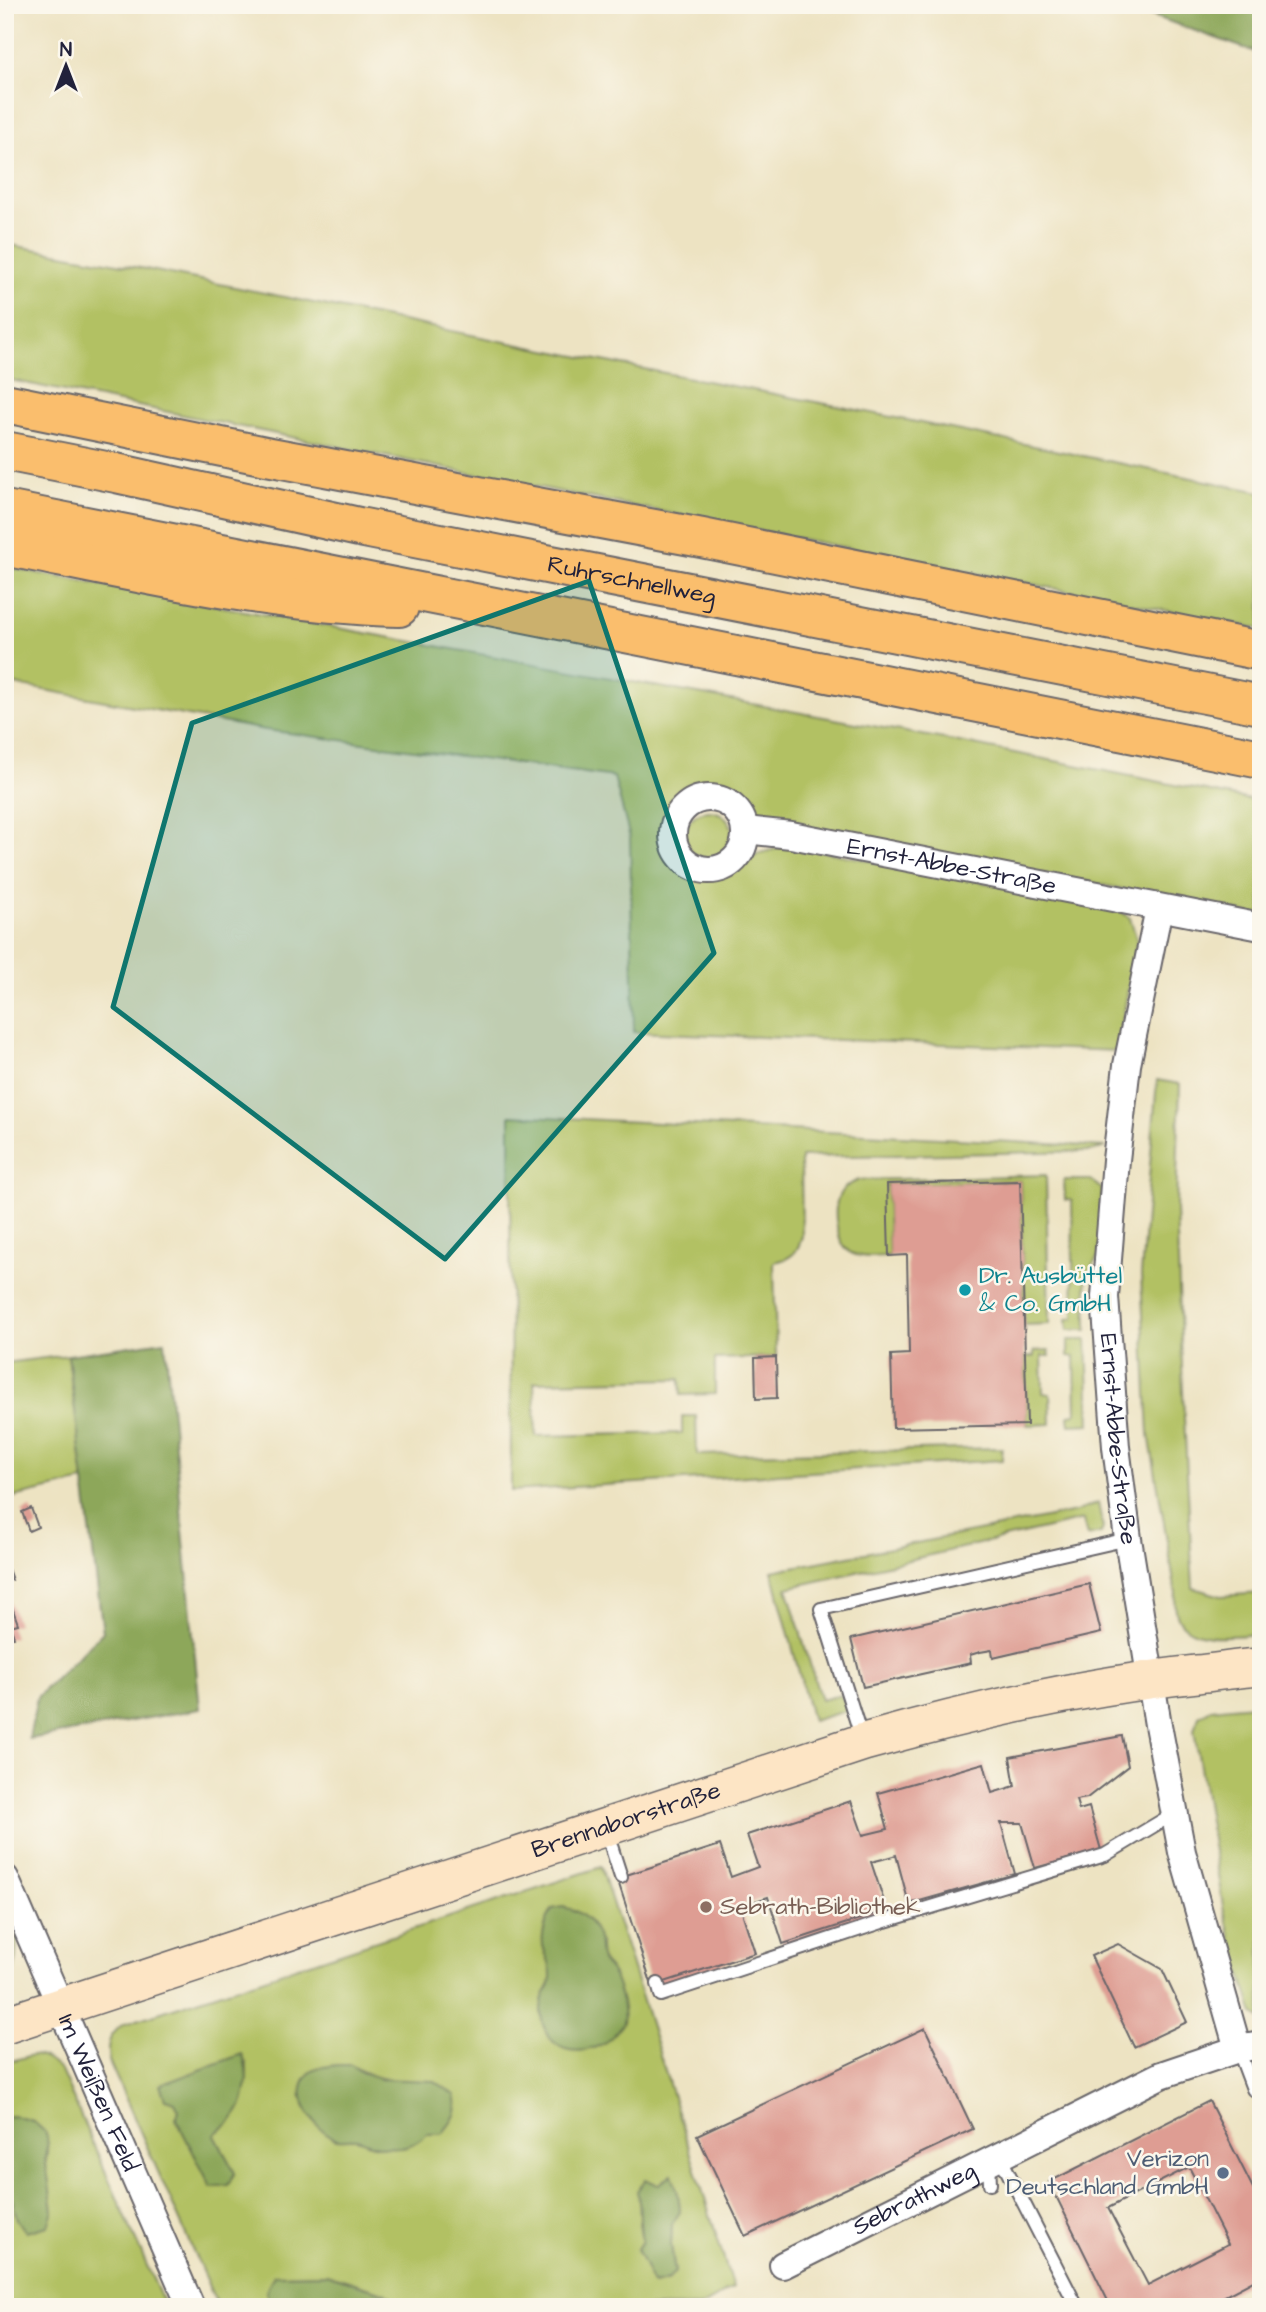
<svg xmlns="http://www.w3.org/2000/svg" width="1266" height="2312" viewBox="0 0 1266 2312" font-family="'Architects Daughter',sans-serif">
  <style>
    .green { fill: #b2c164; stroke: #6a7250; stroke-width: 2; fill-rule: evenodd }
    .forest { fill: #8da75a; stroke: #58644a; stroke-width: 2 }
    .building { fill: #de9d93; fill-rule: evenodd }
    .lines { fill: none; stroke-linecap: round; stroke-linejoin: round }
    .lane-casing { stroke: #69666a; stroke-width: 16 }
    .street-casing { stroke: #69666a; stroke-width: 30 }
    .secondary-casing { stroke: #69666a; stroke-width: 40 }
    .highway-casing { stroke: #69666a; stroke-width: 42 }
    .lane { stroke: #fff; stroke-width: 12 }
    .street { stroke: #fff; stroke-width: 26 }
    .secondary { stroke: #fde5c5; stroke-width: 37 }
    .highway { stroke: #fabe6d; stroke-width: 38 }
    .marked { fill: #0f766e; fill-opacity: 0.2; stroke: #0f766e; stroke-width: 5; stroke-linejoin: round }
    .culture-dot { fill: #0f9aa8; stroke: #fbf7ec; stroke-width: 2.5 }
    .education-dot { fill: #8d6e63; stroke: #fbf7ec; stroke-width: 2.5 }
    .service-dot { fill: #5c6f8a; stroke: #fbf7ec; stroke-width: 2.5 }
    .labels { text-anchor: middle; dominant-baseline: central; stroke-width: 5; stroke-linejoin: round; paint-order: stroke }
    .street-label { font-size: 24px; fill: #22223b; stroke: #fbf7ec }
    .culture-label { font-size: 24px; fill: #0d838f; stroke: #fbf7ec; text-anchor: start }
    .education-label { font-size: 24px; fill: #785e54; stroke: #fbf7ec; text-anchor: start }
    .service-label { font-size: 24px; fill: #4e5e75; stroke: #fbf7ec; text-anchor: end }
  </style>
  <rect width="100%" height="100%" fill="#fbf7ec"/>
  <filter id="ink" filterUnits="userSpaceOnUse"><feTurbulence type="fractalNoise" baseFrequency=".0143" numOctaves="2"/><feDisplacementMap in="SourceGraphic" scale="14" xChannelSelector="R" yChannelSelector="G"/><feConvolveMatrix kernelMatrix="1 2 1 2 8 2 1 2 1" color-interpolation-filters="sRGB"/></filter>
  <filter id="wash" filterUnits="userSpaceOnUse"><feTurbulence type="fractalNoise" baseFrequency=".00686" numOctaves="4" result="noise"/><feDisplacementMap in="SourceGraphic" scale="28" xChannelSelector="R" yChannelSelector="G"/><feGaussianBlur stdDeviation="1.57" result="paint"/><feColorMatrix in="noise" values="0 0 0 0 0 0 0 0 0 0 0 0 0 0 0 0 0 1.4 0 .05"/><feComposite in="paint" operator="in"/></filter>
  <g filter="url(#wash)">
    <rect width="100%" height="100%" fill="#ede3c2"/>
    <!-- green -->
    <g class="green">
      <polygon points="5,244 146,269 530,347 847,408 1261,492 1261,629 592,498 5,379"/>
      <polygon points="5,567 944,739 1261,802 1261,916 769,820 741,802 710,792 680,800 665,824 667,849 683,872 712,880 757,854 790,845 1116,908 1130,918 1137,940 1117,1051 634,1032 630,838 614,777 266,730 5,683"/>
      <circle cx="709" cy="835" r="24"/>
      <path d="M1157 1080 1180 1084 1176 1209 1184 1417 1193 1588 1221 1596 1261 1593V1634C1227 1636 1168 1647 1176 1594L1149 1434 1141 1275Z"/>
      <path d="M510 1115 1106 1147 1092 1151 801 1157 802 1236C798 1253 791 1259 774 1262L776 1357 715 1359V1394L681 1395 680 1379 534 1382 536 1436 682 1433V1416H696L697 1455 1002 1448V1460L511 1491Z"/>
      <path d="M1046 1175 1049 1324 1024 1325 1020 1181 887 1184 889 1256C876 1256 862 1259 851 1253 836 1244 831 1207 841 1192 845 1186 852 1183 859 1180Z"/>
      <polygon points="1064,1180 1090,1180 1102,1189 1099,1255 1086,1276 1087,1330 1068,1330 1067,1319 1074,1318 1072,1200 1065,1200"/>
      <polygon points="1068,1340 1087,1340 1090,1424 1070,1425 1069,1415 1076,1414 1075,1357 1068,1356"/>
      <polygon points="1049,1350 1050,1356 1042,1356 1043,1393 1050,1394 1051,1424 1027,1425 1025,1357 1034,1357 1034,1351"/>
      <polygon points="68,1355 84,1481 5,1499 5,1363"/>
      <polygon points="1098,1503 1103,1528 1101,1533 1087,1536 1083,1520 787,1588 821,1700 841,1695 848,1708 845,1711 812,1721 772,1571 1076,1512"/>
      <polygon points="1261,1704 1261,2020 1254,2014 1235,1956 1223,1906 1194,1730 1199,1716 1211,1709"/>
      <path d="M601 1867 733 2288 700 2307H519L493 2299 456 2307H403L386 2293 326 2274 275 2275 266 2291 270 2307H218L109 2061C106 2044 109 2036 122 2025ZM600 1943V1955L605 1966 544 1996C557 1979 550 1963 543 1945ZM247 2063C246 2100 244 2112 214 2134L234 2173 179 2110 175 2101ZM351 2065C377 2082 404 2082 435 2081L407 2147 373 2145 357 2139H335L314 2122 304 2106ZM642 2208 672 2224 671 2245 675 2272 668 2280 654 2284 637 2249 642 2241 639 2224Z"/>
      <polygon points="5,1868 20,1905 15,1966 11,1980 5,1983"/>
      <path d="M32 2055C45 2056 52 2062 61 2071L164 2304 157 2307H5V2185L13 2202 17 2219C32 2194 56 2161 44 2131L14 2116 5 2117V2063Z"/>
    </g>
    <!-- forest -->
    <g class="forest">
      <polygon points="1122,5 1261,5 1261,54"/>
      <polygon points="165,1341 200,1709 29,1739 37,1697 103,1632 68,1355"/>
      <path d="M563 1907C582 1911 594 1922 599 1942 601 1949 599 1955 603 1962 605 1965 608 1967 610 1970 617 1980 626 2010 623 2022 622 2025 619 2028 617 2031 599 2055 556 2061 544 2027 540 2019 540 2004 544 1995 548 1987 551 1986 551 1976 552 1965 545 1956 543 1945 541 1933 547 1919 552 1909Z"/>
      <path d="M242 2054C251 2073 247 2104 232 2120 227 2126 220 2130 214 2134L235 2173 228 2185 211 2187 176 2119 179 2110 175 2102 165 2099 160 2085Z"/>
      <path d="M338 2065H351L365 2074 380 2079 435 2081 455 2095C460 2113 453 2120 442 2134H427C415 2149 389 2150 371 2144 366 2143 361 2139 356 2139 349 2138 340 2141 334 2138 314 2128 290 2096 308 2075 314 2067 329 2066 338 2065Z"/>
      <polygon points="14,2116 33,2121 44,2131 48,2142 45,2157 53,2210 48,2226 26,2232 17,2219 13,2202 5,2185 5,2117"/>
      <path d="M672 2174 679 2197 680 2212 672 2224 671 2245 675 2272 668 2280 653 2284 637 2249 642 2241C638 2223 642 2208 637 2191L646 2179 658 2185Z"/>
      <polygon points="326,2274 386,2293 403,2307 270,2307 266,2291 274,2275"/>
      <polygon points="493,2299 519,2307 456,2307 457,2305"/>
    </g>
    <g id="blocks">
      <!-- building -->
      <g class="building">
        <polygon points="1020,1181 1027,1425 893,1428 891,1355 909,1354 907,1255 889,1256 887,1184"/>
        <polygon points="776,1357 777,1398 756,1399 755,1358"/>
        <polygon points="31,1508 38,1527 29,1531 22,1512"/>
        <polygon points="5,1560 12,1580 5,1582"/>
        <polygon points="1089,1584 1101,1633 993,1658 992,1650 980,1652 970,1655 971,1663 863,1687 851,1639"/>
        <polygon points="5,1587 18,1624 10,1626 14,1637 5,1640"/>
        <polygon points="1122,1736 1128,1766 1087,1798 1076,1800 1079,1810 1089,1807 1101,1850 1035,1868 1022,1823 1001,1823 1015,1874 909,1904 896,1855 883,1859 871,1862 887,1910 783,1944 768,1897 740,1906 755,1953 652,1986 617,1878 720,1845 731,1877 758,1867 747,1835 851,1801 863,1835 888,1829 878,1793 984,1763 992,1793 1015,1786 1010,1757"/>
        <polygon points="1118,1944 1162,1969 1187,2022 1134,2047 1091,1956"/>
        <polygon points="925,2028 973,2129 745,2236 697,2135"/>
        <path d="M1209 2101 1261 2204V2277L1204 2307H1111L1049 2182ZM1189 2167 1228 2244 1148 2285 1108 2208Z"/>
      </g>
    </g>
  </g>
  <g filter="url(#ink)">
    <use href="#blocks" fill-opacity="0" stroke="#69666a" stroke-width="2"/>
    <g class="lines">
      <defs>
        <g id="lane">
          <polyline points="862,1739 821,1609 1128,1539"/>
          <polyline points="606,1830 621,1877"/>
          <polyline points="658,1984 661,1995 885,1921 1105,1855 1175,1813"/>
          <polyline points="1238,2049 1253,2089 1261,2089"/>
          <polyline points="999,2155 1077,2307"/>
          <polyline points="989,2160 990,2184"/>
        </g>
        <g id="street">
          <circle cx="709" cy="834" r="36"/>
          <path id="s1" d="M745 830 791 835 1261 927"/>
          <path id="s2" d="M1159 908 1127 1065 1116 1160 1105 1297 1116 1447 1128 1539 1158 1725 1182 1852 1238 2049"/>
          <path id="s3" d="M5 1878 191 2307"/>
          <path id="s4" d="M783 2265 1161 2075 1238 2049 1261 2045"/>
        </g>
        <g id="secondary">
          <path id="s5" d="M5 2025 864 1742C974 1711 1083 1686 1197 1674 1218 1672 1240 1668 1261 1667"/>
        </g>
        <g id="highway">
          <polyline points="5,403 266,456 702,538 1261,651"/>
          <path id="s6" d="M5 451 116 473 359 527 1261 705"/>
          <polyline points="5,510 1261,759"/>
          <path d="M5 546C135 572 266 603 399 607"/>
        </g>
      </defs>
      <!-- lane casing -->
      <use href="#lane" class="lane-casing"/>
      <!-- street casing -->
      <use href="#street" class="street-casing"/>
      <!-- secondary casing -->
      <use href="#secondary" class="secondary-casing"/>
      <!-- highway casing -->
      <use href="#highway" class="highway-casing"/>
      <!-- lane -->
      <use href="#lane" class="lane"/>
      <!-- street -->
      <use href="#street" class="street"/>
      <!-- secondary -->
      <use href="#secondary" class="secondary"/>
      <!-- highway -->
      <use href="#highway" class="highway"/>
    </g>
  </g>
  <!-- marked area -->
  <path class="marked" d="M589 581 714 953 445 1259 113 1007 192 723Z"/>
  <!-- markers -->
  <circle class="culture-dot" cx="965" cy="1290" r="7"/>
  <circle class="education-dot" cx="706" cy="1907" r="7"/>
  <circle class="service-dot" cx="1223" cy="2173" r="7"/>
  <g class="labels">
    <!-- street labels -->
    <g class="street-label">
      <text stroke="none"><textPath href="#s6" startOffset="640">Ruhrschnellweg</textPath></text>
      <text stroke="none"><textPath href="#s1" startOffset="210">Ernst-Abbe-Straße</textPath></text>
      <text stroke="none"><textPath href="#s2" startOffset="536">Ernst-Abbe-Straße</textPath></text>
      <text stroke="none"><textPath href="#s5" startOffset="654">Brennaborstraße</textPath></text>
      <text stroke="none"><textPath href="#s3" startOffset="234">Im Weißen Feld</textPath></text>
      <text stroke="none"><textPath href="#s4" startOffset="147">Sebrathweg</textPath></text>
    </g>
    <!-- culture labels -->
    <g class="culture-label">
      <text x="979" y="1276">Dr. Ausbüttel<tspan x="979" dy="28">&amp; Co. GmbH</tspan></text>
    </g>
    <!-- education labels -->
    <g class="education-label">
      <text x="720" y="1907">Sebrath-Bibliothek</text>
    </g>
    <!-- service labels -->
    <g class="service-label">
      <text x="1209" y="2159">Verizon<tspan x="1209" dy="28">Deutschland GmbH</tspan></text>
    </g>
  </g>
  <!-- margin -->
  <rect width="1266" height="2312" fill="none" stroke="#fbf7ec" stroke-width="28"/>
  <!-- north arrow -->
  <g transform="translate(66 66)" stroke="#fbf7ec" stroke-width="5" paint-order="stroke">
  <path d="M0-5L12 26L0 18L-12 26Z" fill="#22223b"/>
  <text y="-10" font-size="19" font-weight="bold" text-anchor="middle" fill="#22223b">N</text>
  </g>
</svg>
